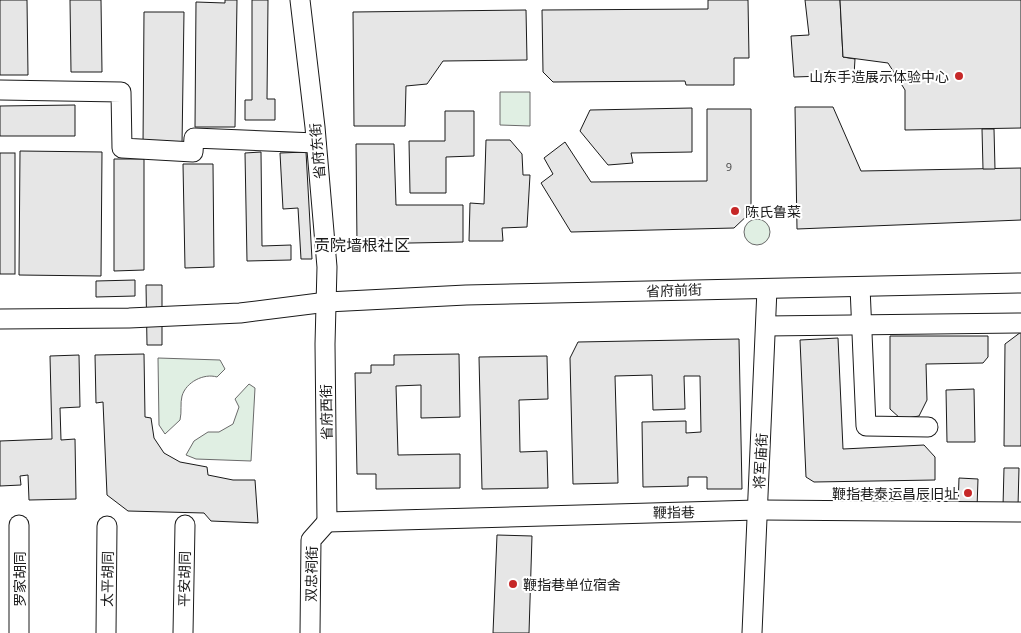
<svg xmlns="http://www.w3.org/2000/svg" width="1021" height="633" viewBox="0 0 1021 633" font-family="'Noto Sans','Noto Sans SC',sans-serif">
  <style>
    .green { fill: #e0efe3; stroke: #6a6a6a }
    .building { fill: #e6e6e6; stroke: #1a1a1a }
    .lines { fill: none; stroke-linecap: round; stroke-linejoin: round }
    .minor-casing { stroke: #1a1a1a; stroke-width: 21 }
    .minor { stroke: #fff; stroke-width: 19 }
    .poi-dot { fill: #c62828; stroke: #fff; stroke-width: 2 }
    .labels { text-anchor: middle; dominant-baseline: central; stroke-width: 4; stroke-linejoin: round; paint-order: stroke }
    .number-label { font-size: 11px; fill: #4d4d4d }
    .poi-label { font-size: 14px; fill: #1a1a1a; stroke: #fff; text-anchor: end }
    .street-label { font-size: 14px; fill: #1a1a1a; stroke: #fff }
    .quarter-label { font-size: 16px; fill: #1a1a1a; stroke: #fff }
  </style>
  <rect width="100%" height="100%" fill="#fff"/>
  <!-- green -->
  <g class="green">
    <polygon points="500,92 530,92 530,126 500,125"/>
    <circle cx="757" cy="232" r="13"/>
    <path d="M158 358 220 360 225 369 217 377C204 373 186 382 182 396 180 403 182 412 180 420L165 434 159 425Z"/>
    <polygon points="249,384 255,388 251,461 196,459 186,455 194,441 208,432 219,432 233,424 239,407 235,399"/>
  </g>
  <!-- building -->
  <g class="building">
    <polygon points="0,0 27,0 28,75 0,75"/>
    <polygon points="70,0 101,0 102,72 71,72"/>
    <polygon points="225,0 237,0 235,127 195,127 196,2 225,3"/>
    <polygon points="252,0 268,0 267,99 275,99 275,120 245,120 245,100 252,100"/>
    <polygon points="708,0 748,0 749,58 734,58 734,85 686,85 685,81 553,82 543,72 542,10 708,9"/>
    <polygon points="805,0 840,0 843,57 855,59 854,75 794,77 791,36 809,35"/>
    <polygon points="840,0 1021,0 1021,128 905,130 905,90 888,63 843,57"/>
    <polygon points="526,10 527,60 443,61 427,84 406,86 405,126 354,126 353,12"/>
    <polygon points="144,12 184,12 182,145 143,145"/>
    <polygon points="75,105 75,136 0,136 0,106"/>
    <polygon points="795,107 833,107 861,171 1021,168 1021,220 797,229"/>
    <polygon points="692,108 692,152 631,153 633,163 608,165 580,131 590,110"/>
    <polygon points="707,109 751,109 751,212 734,228 571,232 541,183 553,174 544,158 565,142 591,182 707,181"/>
    <polygon points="445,111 474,111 474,156 446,157 446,193 410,193 409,141 445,141"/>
    <polygon points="982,129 994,129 995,169 983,169"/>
    <polygon points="486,140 510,140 522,154 523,175 530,175 527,227 502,228 503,241 469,241 470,203 484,204"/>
    <polygon points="356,144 394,144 396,205 463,205 463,242 357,244"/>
    <polygon points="20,151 102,152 101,276 19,275"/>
    <polygon points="261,152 262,246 291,245 291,260 247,261 245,153"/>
    <polygon points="306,152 312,259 301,259 298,208 283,209 280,153"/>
    <rect x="0" y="153" width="15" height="121"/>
    <polygon points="114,159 144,159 144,270 114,271"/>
    <polygon points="183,164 213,164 214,267 185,268"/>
    <polygon points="135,280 135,296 96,297 96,281"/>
    <polygon points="146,285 162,285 162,345 147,345"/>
    <polygon points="1021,332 1021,446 1004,446 1005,344"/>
    <polygon points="890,336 988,336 988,357 983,363 926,364 927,400 919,416 901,419 890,409"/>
    <polygon points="838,338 843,449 924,445 935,457 935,480 814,482 806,477 800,340"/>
    <polygon points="739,339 742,489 707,489 707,477 688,477 688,486 643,487 642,422 686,421 686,433 701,432 700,376 684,376 685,409 653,410 652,375 615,376 618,483 573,484 570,358 578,342"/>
    <polygon points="144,354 145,417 151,418 154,438 164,453 180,462 207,467 208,475 233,480 255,480 258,523 211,521 204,513 128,511 107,495 103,402 96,403 95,355"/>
    <polygon points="459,354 460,417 421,418 421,385 396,386 398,455 460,454 460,488 376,489 376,474 357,474 355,373 371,373 371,365 394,365 394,355"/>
    <polygon points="79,355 80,407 60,408 61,440 75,439 76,499 29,500 28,475 20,476 21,485 0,486 0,441 52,439 50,356"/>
    <polygon points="547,356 548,399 519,400 520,452 547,451 548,488 482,489 479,357"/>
    <polygon points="974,389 975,442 947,442 946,390"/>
    <polygon points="1004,468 1019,468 1018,506 1003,506"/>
    <polygon points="959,478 978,479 977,508 958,507"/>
    <polygon points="497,535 532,536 529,633 493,633"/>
  </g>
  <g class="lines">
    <defs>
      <g id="minor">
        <polyline points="300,0 315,127 327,267 325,344 327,522"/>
        <polyline points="0,90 121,92 122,148 193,152 194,138 316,143"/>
        <polyline points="860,287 866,426 928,427"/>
        <polyline points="0,319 129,318 240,313 327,302 466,295 1021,283"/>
        <polyline points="766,326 1021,323"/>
        <polyline points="327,522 757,510 1021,512"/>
        <polyline points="19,525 19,633"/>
        <polyline points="106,633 107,526"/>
        <polyline points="183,633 185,525"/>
        <polyline points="310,633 311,540 327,522"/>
        <polyline points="752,633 767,289"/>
      </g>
    </defs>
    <!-- minor casing -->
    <use href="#minor" class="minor-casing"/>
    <!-- minor -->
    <use href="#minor" class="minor"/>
  </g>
  <!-- markers -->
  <g class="poi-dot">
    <circle cx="959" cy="76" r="5"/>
    <circle cx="735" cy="211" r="5"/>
    <circle cx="968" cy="493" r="5"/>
    <circle cx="513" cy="584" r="5"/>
  </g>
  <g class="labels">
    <!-- number labels -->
    <g class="number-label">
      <text x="729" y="166">9</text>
    </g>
    <!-- poi labels -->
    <g class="poi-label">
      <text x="949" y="76">山东手造展示体验中心</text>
      <text x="745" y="211" text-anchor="start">陈氏鲁菜</text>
      <text x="958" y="493">鞭指巷泰运昌辰旧址</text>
      <text x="523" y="584" text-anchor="start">鞭指巷单位宿舍</text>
    </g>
    <!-- street labels -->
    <g class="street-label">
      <text transform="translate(317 151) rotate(-95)">省府东街</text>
      <text transform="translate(674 290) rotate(-2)">省府前街</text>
      <text transform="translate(326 412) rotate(-91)">省府西街</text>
      <text transform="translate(760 461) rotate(-87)">将军庙街</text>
      <text transform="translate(674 512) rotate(-1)">鞭指巷</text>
      <text transform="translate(311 574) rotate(-89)">双忠祠街</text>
      <text transform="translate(19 579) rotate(-90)">罗家胡同</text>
      <text transform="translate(107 579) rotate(-89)">太平胡同</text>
      <text transform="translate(184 579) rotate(-89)">平安胡同</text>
    </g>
    <!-- quarter labels -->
    <g class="quarter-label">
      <text x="362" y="245">贡院墙根社区</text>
    </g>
  </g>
</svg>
